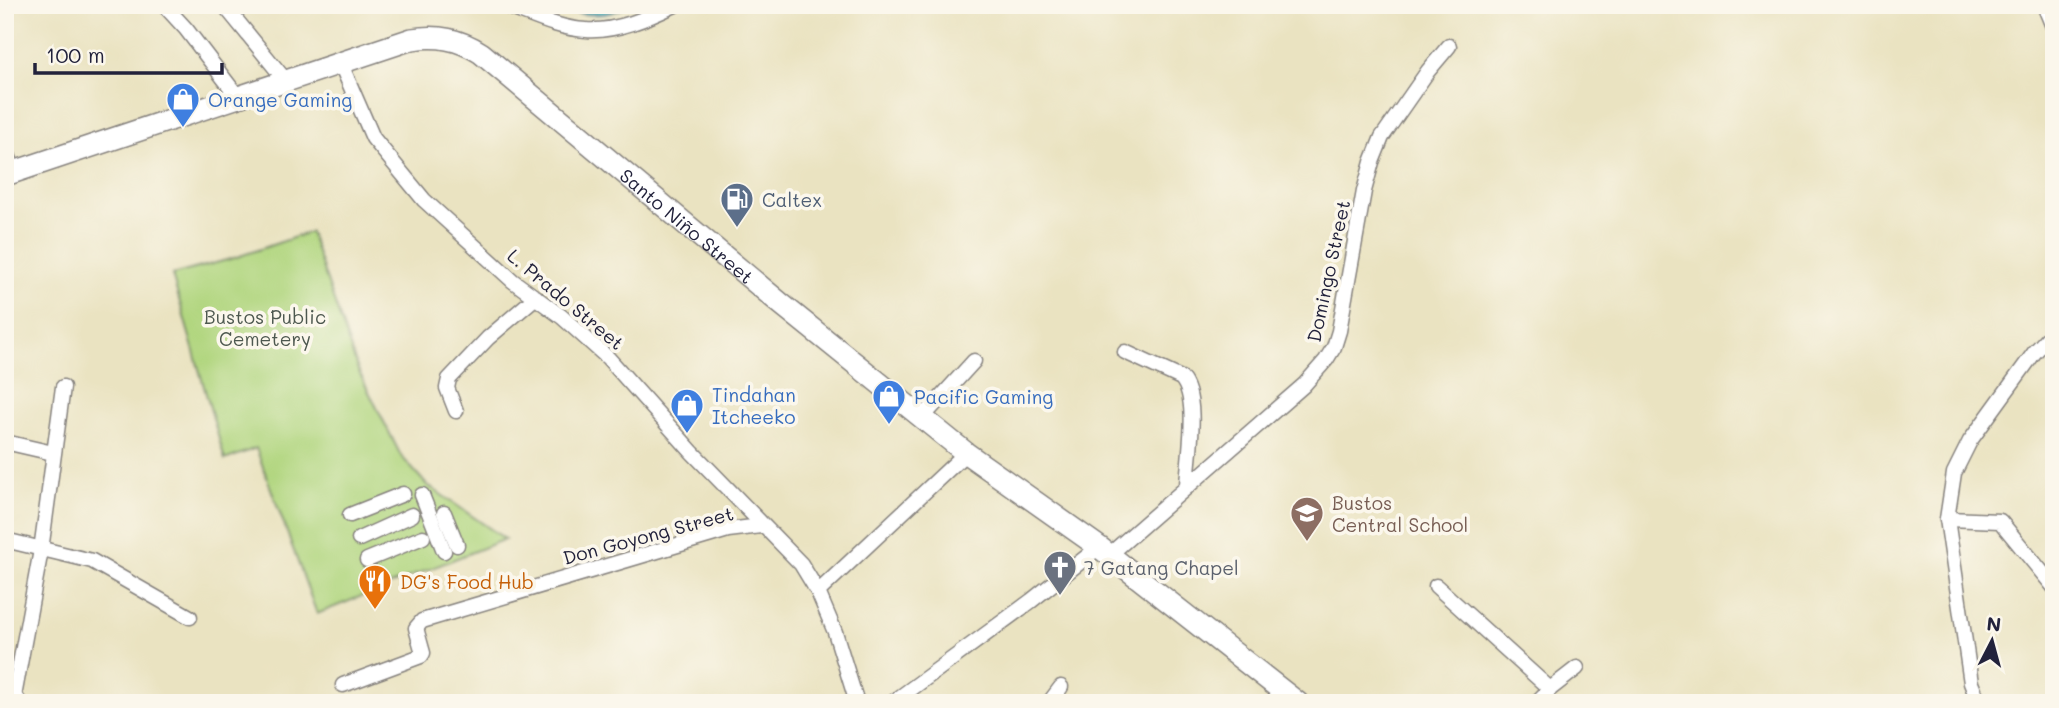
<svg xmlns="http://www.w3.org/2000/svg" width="2059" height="708" viewBox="0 0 2059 708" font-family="Mali,sans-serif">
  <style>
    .green { fill: #b1d67f; stroke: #6a7c5d; stroke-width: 2 }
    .water { fill: #42b2bb; stroke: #326a7b; stroke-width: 2 }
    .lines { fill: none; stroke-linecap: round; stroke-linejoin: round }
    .street-casing { stroke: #86827e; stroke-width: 17 }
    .secondary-casing { stroke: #86827e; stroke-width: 24 }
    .primary-casing { stroke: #86827e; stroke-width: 25 }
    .street { stroke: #fff; stroke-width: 14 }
    .secondary { stroke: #fff; stroke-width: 21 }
    .primary { stroke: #fff; stroke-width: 23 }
    .labels { text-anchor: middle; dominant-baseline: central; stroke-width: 7; stroke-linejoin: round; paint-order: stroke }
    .shop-label { font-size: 19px; fill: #366cbe; stroke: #fbf7ec; text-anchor: start }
    .service-label { font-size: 19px; fill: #4e5e75; stroke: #fbf7ec; text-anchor: start }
    .street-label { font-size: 19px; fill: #22223b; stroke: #fbf7ec }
    .park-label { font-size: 19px; fill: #4d584f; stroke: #fbf7ec }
    .education-label { font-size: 19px; fill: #785e54; stroke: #fbf7ec; text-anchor: start }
    .worship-label { font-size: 19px; fill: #5b616d; stroke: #fbf7ec; text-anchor: start }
    .food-label { font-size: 19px; fill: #c56008; stroke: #fbf7ec; text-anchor: start }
  </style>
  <rect width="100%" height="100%" fill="#fbf7ec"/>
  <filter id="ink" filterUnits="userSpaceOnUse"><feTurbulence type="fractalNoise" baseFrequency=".0143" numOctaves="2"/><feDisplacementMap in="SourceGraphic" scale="14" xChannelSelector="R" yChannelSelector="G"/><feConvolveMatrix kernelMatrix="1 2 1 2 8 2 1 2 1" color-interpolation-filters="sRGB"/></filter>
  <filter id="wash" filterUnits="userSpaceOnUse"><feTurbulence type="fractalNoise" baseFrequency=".00686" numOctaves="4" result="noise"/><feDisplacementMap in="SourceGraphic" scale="28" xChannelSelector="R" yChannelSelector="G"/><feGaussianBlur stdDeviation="1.57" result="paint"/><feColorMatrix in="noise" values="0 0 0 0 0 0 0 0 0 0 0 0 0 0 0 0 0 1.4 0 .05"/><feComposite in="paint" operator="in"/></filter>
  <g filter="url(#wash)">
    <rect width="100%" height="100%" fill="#eae3c1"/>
    <!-- green -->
    <polygon class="green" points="310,232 358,370 401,456 426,484 505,539 317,614 256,448 225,460 172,275 234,258"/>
    <!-- water -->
    <path class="water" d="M547 5H628C605 21 572 14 547 5Z"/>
  </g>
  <g filter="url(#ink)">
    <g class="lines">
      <defs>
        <g id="street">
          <polyline points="164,5 186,29 238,97"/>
          <polyline points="224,5 286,81"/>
          <path d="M503 5C529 14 558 29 586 30 616 32 648 18 675 5"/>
          <polyline points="2044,5 2054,29"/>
          <polyline points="340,62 373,138 424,200 513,281 562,317 608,358 692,452 801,564 818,592 835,632 857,703"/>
          <polyline points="5,146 14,172"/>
          <path d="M1125 352 1181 378C1200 398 1188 458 1187 486"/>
          <polyline points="456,411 447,388 449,379 488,338 536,297"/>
          <polyline points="923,417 974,361"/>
          <polyline points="5,442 53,453"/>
          <polyline points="422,495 444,551"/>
          <polyline points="444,513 457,545"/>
          <polyline points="350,515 403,494"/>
          <polyline points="1947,519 2000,521 2054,587"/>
          <polyline points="359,539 412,515"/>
          <polyline points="5,540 92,561 190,617"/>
          <polyline points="1108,556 1304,385 1326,360 1334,347 1339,331 1364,191 1372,162 1382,137 1428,71 1449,46"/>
          <polyline points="367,560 423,537"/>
          <polyline points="1436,586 1550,689"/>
          <polyline points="818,592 966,453"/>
          <polyline points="343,685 421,656 423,653 416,628 422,621 728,530 761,526"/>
          <polyline points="13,702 41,550 63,387"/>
          <polyline points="892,703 1031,601 1099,547"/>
          <polyline points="1049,703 1061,687"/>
          <polyline points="1536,703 1550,689 1577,668"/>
          <polyline points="1979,703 1971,683 1947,519 1954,473 1970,441 2034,353 2054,331"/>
        </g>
        <g id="secondary">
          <path id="s1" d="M5 175 412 39C438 35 459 39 481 53L780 303 966 453 1099 547 1298 703"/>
        </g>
        <polyline id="primary" points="5,696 15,703"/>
      </defs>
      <!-- street casing -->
      <use href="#street" class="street-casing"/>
      <!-- secondary casing -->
      <use href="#secondary" class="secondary-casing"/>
      <!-- primary casing -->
      <use href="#primary" class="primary-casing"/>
      <!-- street -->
      <use href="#street" class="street"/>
      <!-- secondary -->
      <use href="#secondary" class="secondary"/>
      <!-- primary -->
      <use href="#primary" class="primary"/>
    </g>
  </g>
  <!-- icons -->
  <defs>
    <symbol id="shop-pin" viewBox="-11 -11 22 30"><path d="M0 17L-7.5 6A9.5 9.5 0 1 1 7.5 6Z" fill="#3f7fe0" stroke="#fbf7ec"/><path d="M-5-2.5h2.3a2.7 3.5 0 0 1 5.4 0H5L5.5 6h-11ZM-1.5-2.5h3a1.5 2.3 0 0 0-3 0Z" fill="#fff"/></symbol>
    <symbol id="fuel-pin" viewBox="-11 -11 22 30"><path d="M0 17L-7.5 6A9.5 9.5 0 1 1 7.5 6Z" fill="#5c6f8a" stroke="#fbf7ec"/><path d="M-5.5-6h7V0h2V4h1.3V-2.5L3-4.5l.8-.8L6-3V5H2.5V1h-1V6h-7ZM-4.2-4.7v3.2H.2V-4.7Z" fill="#fff"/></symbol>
    <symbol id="school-pin" viewBox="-11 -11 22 30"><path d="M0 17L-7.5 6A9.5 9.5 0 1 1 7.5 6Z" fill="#8d6e63" stroke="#fbf7ec"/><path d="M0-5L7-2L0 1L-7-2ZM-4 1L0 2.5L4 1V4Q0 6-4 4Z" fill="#fff"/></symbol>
    <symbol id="church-pin" viewBox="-11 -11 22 30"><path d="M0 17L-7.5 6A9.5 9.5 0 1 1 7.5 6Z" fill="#6b7280" stroke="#fbf7ec"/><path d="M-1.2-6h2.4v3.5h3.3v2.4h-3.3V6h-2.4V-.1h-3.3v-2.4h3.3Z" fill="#fff"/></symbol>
    <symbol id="restaurant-pin" viewBox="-11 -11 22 30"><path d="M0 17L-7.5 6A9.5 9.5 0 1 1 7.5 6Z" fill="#e8710a" stroke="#fbf7ec"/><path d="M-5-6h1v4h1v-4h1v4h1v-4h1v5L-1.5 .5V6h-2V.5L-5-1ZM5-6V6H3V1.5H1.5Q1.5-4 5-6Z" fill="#fff"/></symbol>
  </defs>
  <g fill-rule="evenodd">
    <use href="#shop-pin" x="164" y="80" width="38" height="52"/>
    <use href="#fuel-pin" x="718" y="180" width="38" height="52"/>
    <use href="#shop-pin" x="870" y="377" width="38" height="52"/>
    <use href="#shop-pin" x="668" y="386" width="38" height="52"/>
    <use href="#school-pin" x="1288" y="494" width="38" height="52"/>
    <use href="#church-pin" x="1041" y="548" width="38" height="52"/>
    <use href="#restaurant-pin" x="356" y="562" width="38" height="52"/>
  </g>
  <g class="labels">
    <!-- shop labels -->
    <g class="shop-label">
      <text x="208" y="99">Orange Gaming</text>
      <text x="712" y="394">Tindahan<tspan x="712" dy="22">Itcheeko</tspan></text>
      <text x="914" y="396">Pacific Gaming</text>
    </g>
    <!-- service labels -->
    <g class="service-label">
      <text x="762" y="199">Caltex</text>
    </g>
    <!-- street labels -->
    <g class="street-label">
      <text stroke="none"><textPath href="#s1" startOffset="770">Santo Niño Street</textPath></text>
      <text transform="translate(1328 271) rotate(-78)">Domingo Street</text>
      <text transform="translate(566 299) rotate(40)">L. Prado Street</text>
      <text transform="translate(648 535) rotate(-15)">Don Goyong Street</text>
    </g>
    <!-- park labels -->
    <g class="park-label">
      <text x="265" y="316">Bustos Public<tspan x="265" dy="22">Cemetery</tspan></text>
    </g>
    <!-- education labels -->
    <g class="education-label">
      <text x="1332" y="502">Bustos<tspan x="1332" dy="22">Central School</tspan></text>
    </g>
    <!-- worship labels -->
    <g class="worship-label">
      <text x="1084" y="567">7 Gatang Chapel</text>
    </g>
    <!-- food labels -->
    <g class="food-label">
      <text x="400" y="581">DG's Food Hub</text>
    </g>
  </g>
  <!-- margin -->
  <rect width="2059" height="708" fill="none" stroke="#fbf7ec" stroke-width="28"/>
  <!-- north arrow -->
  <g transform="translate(1992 641) rotate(6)" stroke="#fbf7ec" stroke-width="5" paint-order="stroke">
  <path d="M0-5L12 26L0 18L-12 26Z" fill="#22223b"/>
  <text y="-10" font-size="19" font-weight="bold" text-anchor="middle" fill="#22223b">N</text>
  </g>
  <!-- scale -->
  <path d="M35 63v10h187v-10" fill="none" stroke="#22223b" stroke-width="3.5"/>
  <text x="46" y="63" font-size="21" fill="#22223b" stroke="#fbf7ec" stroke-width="5" paint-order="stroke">100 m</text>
</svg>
